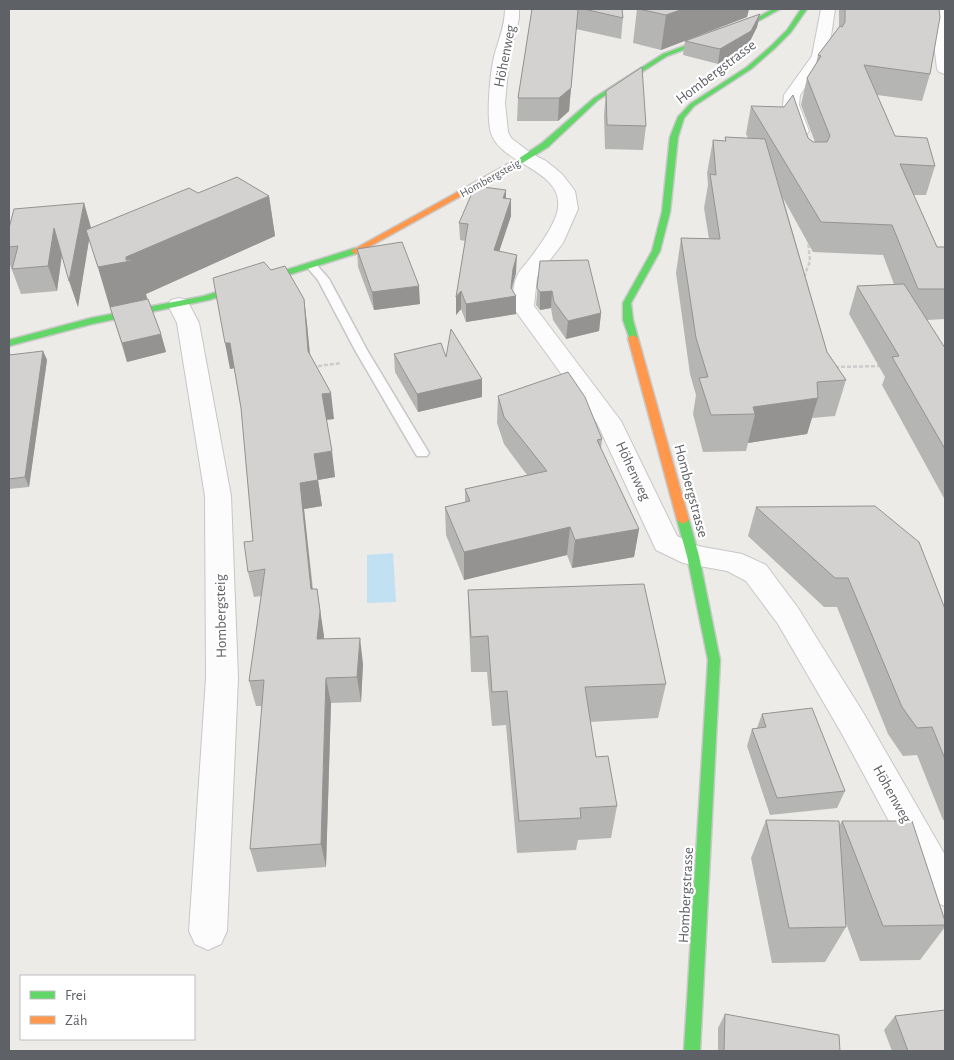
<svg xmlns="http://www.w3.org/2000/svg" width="954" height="1060" viewBox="0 0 954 1060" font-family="'Alegreya Sans',sans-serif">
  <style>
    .water { fill: #c1e0f2 }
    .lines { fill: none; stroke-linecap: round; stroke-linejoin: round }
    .lane-casing { stroke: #c7c7c7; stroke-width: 3 }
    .street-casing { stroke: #c7c7c7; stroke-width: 2 }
    .fast-casing { stroke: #c9c9c9; stroke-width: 3 }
    .slow-casing { stroke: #c9c9c9; stroke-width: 3 }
    .path { stroke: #cacdcb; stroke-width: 2.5; stroke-dasharray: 4 2; stroke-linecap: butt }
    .lane { fill: #fcfcfc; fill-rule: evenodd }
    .street { fill: #fcfcfc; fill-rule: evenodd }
    .fast { fill: #63d668; fill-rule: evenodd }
    .slow { fill: #ff974d; fill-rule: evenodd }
    .wall { fill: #b5b5b4 }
    .shaded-wall { fill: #949392 }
    .building { fill: #d3d2d1; stroke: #949392 }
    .labels { text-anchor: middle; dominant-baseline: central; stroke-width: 4.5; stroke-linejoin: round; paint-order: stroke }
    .far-street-label { font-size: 12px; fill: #5e6165; stroke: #fff }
    .street-label { font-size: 15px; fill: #5e6165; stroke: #fff }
  </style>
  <rect width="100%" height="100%" fill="#ecebe8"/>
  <!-- water -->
  <polygon class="water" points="393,553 396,602 367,603 367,555"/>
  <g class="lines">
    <defs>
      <polygon id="lane" points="311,262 315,263 329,279 367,350 429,453 427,456 417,456 415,453 355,350 318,280 305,265"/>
      <g id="street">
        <path d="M505 9H519V18L509 59 505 103 508 132 511 138 532 154 546 161 562 174 575 191 578 209 563 243 537 277 534 306 621 421 677 536 698 546 742 554 766 565 798 608 864 714 945 855V906L932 901 842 734 778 624 746 581 727 571 683 563 656 550 597 423 512 306C513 297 513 284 517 276 519 271 525 265 528 261 538 248 556 224 558 208 563 169 501 165 491 133 486 117 490 73 494 57 498 41 505 26 505 9Z"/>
        <polygon points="821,9 835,9 828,56 800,95 799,105 809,131 806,135 800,136 794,135 791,131 783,105 784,95 812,56"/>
        <polygon points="930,9 944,9 945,74 939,72 937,69"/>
        <polygon points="179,298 187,300 199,323 231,496 238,678 227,931 221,944 208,950 195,944 189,931 206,678 205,496 177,323 168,305 171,300"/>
      </g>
      <g id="fast">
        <polygon points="773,9 780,9 753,24 667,56 598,100 548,147 516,167 509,165 542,143 594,98 663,54 749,22"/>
        <polygon points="801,9 807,9 791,32 775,48 751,69 694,106 684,118 678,137 670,212 660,251 631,303 633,320 638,338 633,341 630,340 623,320 623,303 652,251 662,212 670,137 678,117 690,104 747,67 771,46 787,30"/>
        <polygon points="355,248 359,251 358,253 209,300 92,324 9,346 9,340 91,318 204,296"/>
        <polygon points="683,516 689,520 699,556 720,660 700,1051 684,1051 708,660 687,556 677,520"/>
      </g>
      <g id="slow">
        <polygon points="510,163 517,165 358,253 355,254 351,251"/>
        <polygon points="633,335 638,338 689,520 683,524 677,520 628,338"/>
      </g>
    </defs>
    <!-- lane casing -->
    <use href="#lane" class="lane-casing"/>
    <!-- street casing -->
    <use href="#street" class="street-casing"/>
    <!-- fast casing -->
    <use href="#fast" class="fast-casing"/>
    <!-- slow casing -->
    <use href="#slow" class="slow-casing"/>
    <!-- path -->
    <g class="path">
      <polyline points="804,277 810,261 808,240"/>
      <polyline points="312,367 341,363"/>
      <polyline points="835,367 881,366"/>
    </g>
    <!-- lane -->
    <use href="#lane" class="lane"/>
    <!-- street -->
    <use href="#street" class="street"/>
    <!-- fast -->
    <use href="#fast" class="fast"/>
    <!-- slow -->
    <use href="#slow" class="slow"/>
  </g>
  <!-- wall -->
  <g class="wall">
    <polygon points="532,9 622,9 623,18 621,39 576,29 569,111 558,121 517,121 518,98"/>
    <polygon points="637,9 749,9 747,17 661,50 633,43"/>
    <polygon points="839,9 939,9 930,74 922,101 877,95 895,136 935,166 926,195 913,195 937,247 945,247 945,319 927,320 945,348 945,500 882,385 885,377 849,314 857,286 894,284 883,255 813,252 783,198 827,352 846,380 835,416 812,418 807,434 748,443 746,451 703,452 693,414 696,395 690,374 676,273 681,238 709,239 704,208 708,185 707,173 713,140 725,141 725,137 748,138 746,134 751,106 808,138 813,142 815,142 801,105 807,78 816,64 818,55 839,27"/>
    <polygon points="760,14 757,27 748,45 718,64 683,55 685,41"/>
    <polygon points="606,91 646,126 643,150 605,149 604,115"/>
    <polygon points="198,193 269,196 275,236 146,294 161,334 166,352 127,362 89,239 78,307 62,255 57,291 21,294 9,262 9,228 84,203 91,228"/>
    <polygon points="506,199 511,216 499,251 516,273 512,290 516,296 516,314 466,322 461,309 456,315 456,297 465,241 460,240 459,223"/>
    <polygon points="357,249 420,304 374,310 358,267"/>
    <polygon points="540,261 601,313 599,331 566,339 553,320 551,308 540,310 536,305"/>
    <polygon points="271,270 304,299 307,324 310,354 334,419 326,420 335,477 318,480 322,506 304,509 313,589 317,589 324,639 363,664 361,702 331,703 326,867 257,872 250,849 262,706 256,706 249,681 261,596 254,597 248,572 253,541 241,408 234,368 230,369"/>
    <polygon points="43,351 47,360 29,487 9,489 9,355"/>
    <polygon points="394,354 446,357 482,397 418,412 395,372"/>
    <polygon points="498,396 602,439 601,449 639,529 634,557 572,568 567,555 464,580 446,535 445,507 465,502 465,489 527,475 504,444 497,423"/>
    <polygon points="756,507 945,609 945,820 943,820 917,755 903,756 888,734 837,607 824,607 748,536"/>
    <polygon points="468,590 666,684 658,718 590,722 596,757 617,806 611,838 578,840 576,850 517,853 506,725 492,726 487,672 471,672 469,626"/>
    <polygon points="762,714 845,791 837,808 770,815 747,746 752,729 757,728"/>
    <polygon points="766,820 839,826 842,821 945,921 945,927 920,960 860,961 846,923 846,927 825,962 772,963 751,858"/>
    <polygon points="725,1014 840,1051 718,1051 718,1028"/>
    <polygon points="895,1016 945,1051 892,1051 884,1030"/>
  </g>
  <!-- shaded-wall -->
  <g class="shaded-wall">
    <polygon points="578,9 569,111 558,121 559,98"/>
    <polygon points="683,9 749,9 747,17 661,50 666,15"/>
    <polygon points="760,14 757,27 748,45 718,64 720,49"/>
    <polygon points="506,190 506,207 503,198"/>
    <polygon points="269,196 275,236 146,294 147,301 110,308 98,267"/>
    <polygon points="511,199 511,216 494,267 494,250"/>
    <polygon points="84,203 91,228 78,307 69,281"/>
    <polygon points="54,228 62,253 57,291 48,266"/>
    <polygon points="517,255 516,273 512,286 511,297 516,296 516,314 466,322 466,304 513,269"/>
    <polygon points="419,286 420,304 374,310 372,292"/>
    <polygon points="461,291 461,309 456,315 456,297"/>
    <polygon points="552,291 551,308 540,310 540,292"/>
    <polygon points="304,299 307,324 312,377 308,351"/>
    <polygon points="601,313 599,331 566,339 568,321"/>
    <polygon points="161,334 166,352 127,362 122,343"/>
    <polygon points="225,343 230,343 235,368 230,369"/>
    <polygon points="43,351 47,360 29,487 25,477"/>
    <polygon points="482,379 482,397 418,412 417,394"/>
    <polygon points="331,393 334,419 325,420 322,394"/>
    <polygon points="818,398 807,434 748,443 755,414 753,407"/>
    <polygon points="332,451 335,477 318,480 314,454"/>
    <polygon points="318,480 322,506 304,509 315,615 311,589 300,483"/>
    <polygon points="570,527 567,555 464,580 464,552"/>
    <polygon points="639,529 634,557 572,568 575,540"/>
    <polygon points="317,589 324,636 321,664 317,639"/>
    <polygon points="360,638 363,664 361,702 357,677"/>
    <polygon points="326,678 331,703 326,867 321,844"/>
  </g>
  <!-- building -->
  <g class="building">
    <polygon points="532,9 578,9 571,88 559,98 518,98"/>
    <polygon points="584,9 622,9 623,18"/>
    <polygon points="639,9 683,9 666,15"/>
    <polygon points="845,9 939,9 940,17 930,74 864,65 895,136 927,138 935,166 900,164 937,247 945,247 945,289 918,289 892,225 821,222 751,106 784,107 793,95 808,138 813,142 827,142 830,136 807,78 821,56 818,55 840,26 842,27 845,22"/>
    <polygon points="760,14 751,31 720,49 685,41"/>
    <polygon points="642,67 646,126 607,125 606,91"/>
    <polygon points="725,137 765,139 827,352 846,380 817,382 818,398 753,407 755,414 711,415 699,378 708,377 696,338 681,238 720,239 710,174 716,175 713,140 726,141"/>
    <polygon points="237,177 269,196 126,257 126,260 136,260 98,267 86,230 189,188 198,193"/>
    <polygon points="475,186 506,190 503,198 511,199 494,250 517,255 513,269 511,288 516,296 466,304 461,291 456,297 468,224 459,223"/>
    <polygon points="84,203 69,281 54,228 48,266 12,269 18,246 9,247 9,228 14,209"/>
    <polygon points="402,242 419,286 372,292 357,249"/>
    <polygon points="588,260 601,313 568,321 554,302 552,291 540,292 537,288 540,261"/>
    <polygon points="264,262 271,270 285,266 304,299 308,351 331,393 322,394 332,451 314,454 318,480 300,483 311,589 317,589 320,611 317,639 360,638 357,677 326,678 321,844 250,849 264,680 249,681 265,569 248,572 244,542 253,541 241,408 230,343 225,343 213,278"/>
    <polygon points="904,284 945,348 945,449 892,357 899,356 857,286"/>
    <polygon points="148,299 161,334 122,343 110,307"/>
    <polygon points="451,329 482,379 417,394 394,354 441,343 446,357"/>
    <polygon points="43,351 25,477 9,479 9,355"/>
    <polygon points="568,372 585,397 602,439 597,440 639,529 575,540 570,527 464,552 445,507 470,501 465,489 547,471 504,417 498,396"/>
    <polygon points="875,506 919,542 945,609 945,759 932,727 917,728 902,707 848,578 835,578 756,507"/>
    <polygon points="644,584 666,684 585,687 596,757 608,756 617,806 580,808 581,818 519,821 507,691 492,692 488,636 471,637 468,590"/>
    <polygon points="812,708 845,791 777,798 752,729 766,727 762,714"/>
    <polygon points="766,820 839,821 846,927 789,928"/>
    <polygon points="842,821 912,821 945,921 945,925 883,926"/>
    <polygon points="945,1010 945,1051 908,1051 895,1016"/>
    <polygon points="725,1014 839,1035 840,1051 724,1051"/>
  </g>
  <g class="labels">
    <!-- far-street labels -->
    <g class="far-street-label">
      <text transform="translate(490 178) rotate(-29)">Hombergsteig</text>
    </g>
    <!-- street labels -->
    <g class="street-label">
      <text transform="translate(505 56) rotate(-79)">Höhenweg</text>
      <text transform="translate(716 72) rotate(-37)">Hombergstrasse</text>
      <text transform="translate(633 471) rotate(65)">Höhenweg</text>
      <text transform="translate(691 491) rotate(75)">Hombergstrasse</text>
      <text transform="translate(221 616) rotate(-91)">Hombergsteig</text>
      <text transform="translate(892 794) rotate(61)">Höhenweg</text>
      <text transform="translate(686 895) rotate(-87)">Hombergstrasse</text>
    </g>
  </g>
  <!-- border -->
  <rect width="954" height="1060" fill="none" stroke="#5e6165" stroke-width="20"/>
  <!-- legend -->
  <rect x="20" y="975" width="175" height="65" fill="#ffffff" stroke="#bfc0c1"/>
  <rect x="30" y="991" width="25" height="8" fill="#63d668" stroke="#bfc0c1"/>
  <text x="65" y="1000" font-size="15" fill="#5e6165">Frei</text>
  <rect x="30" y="1016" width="25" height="8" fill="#ff974d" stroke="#bfc0c1"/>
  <text x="65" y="1025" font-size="15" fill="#5e6165">Zäh</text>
</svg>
